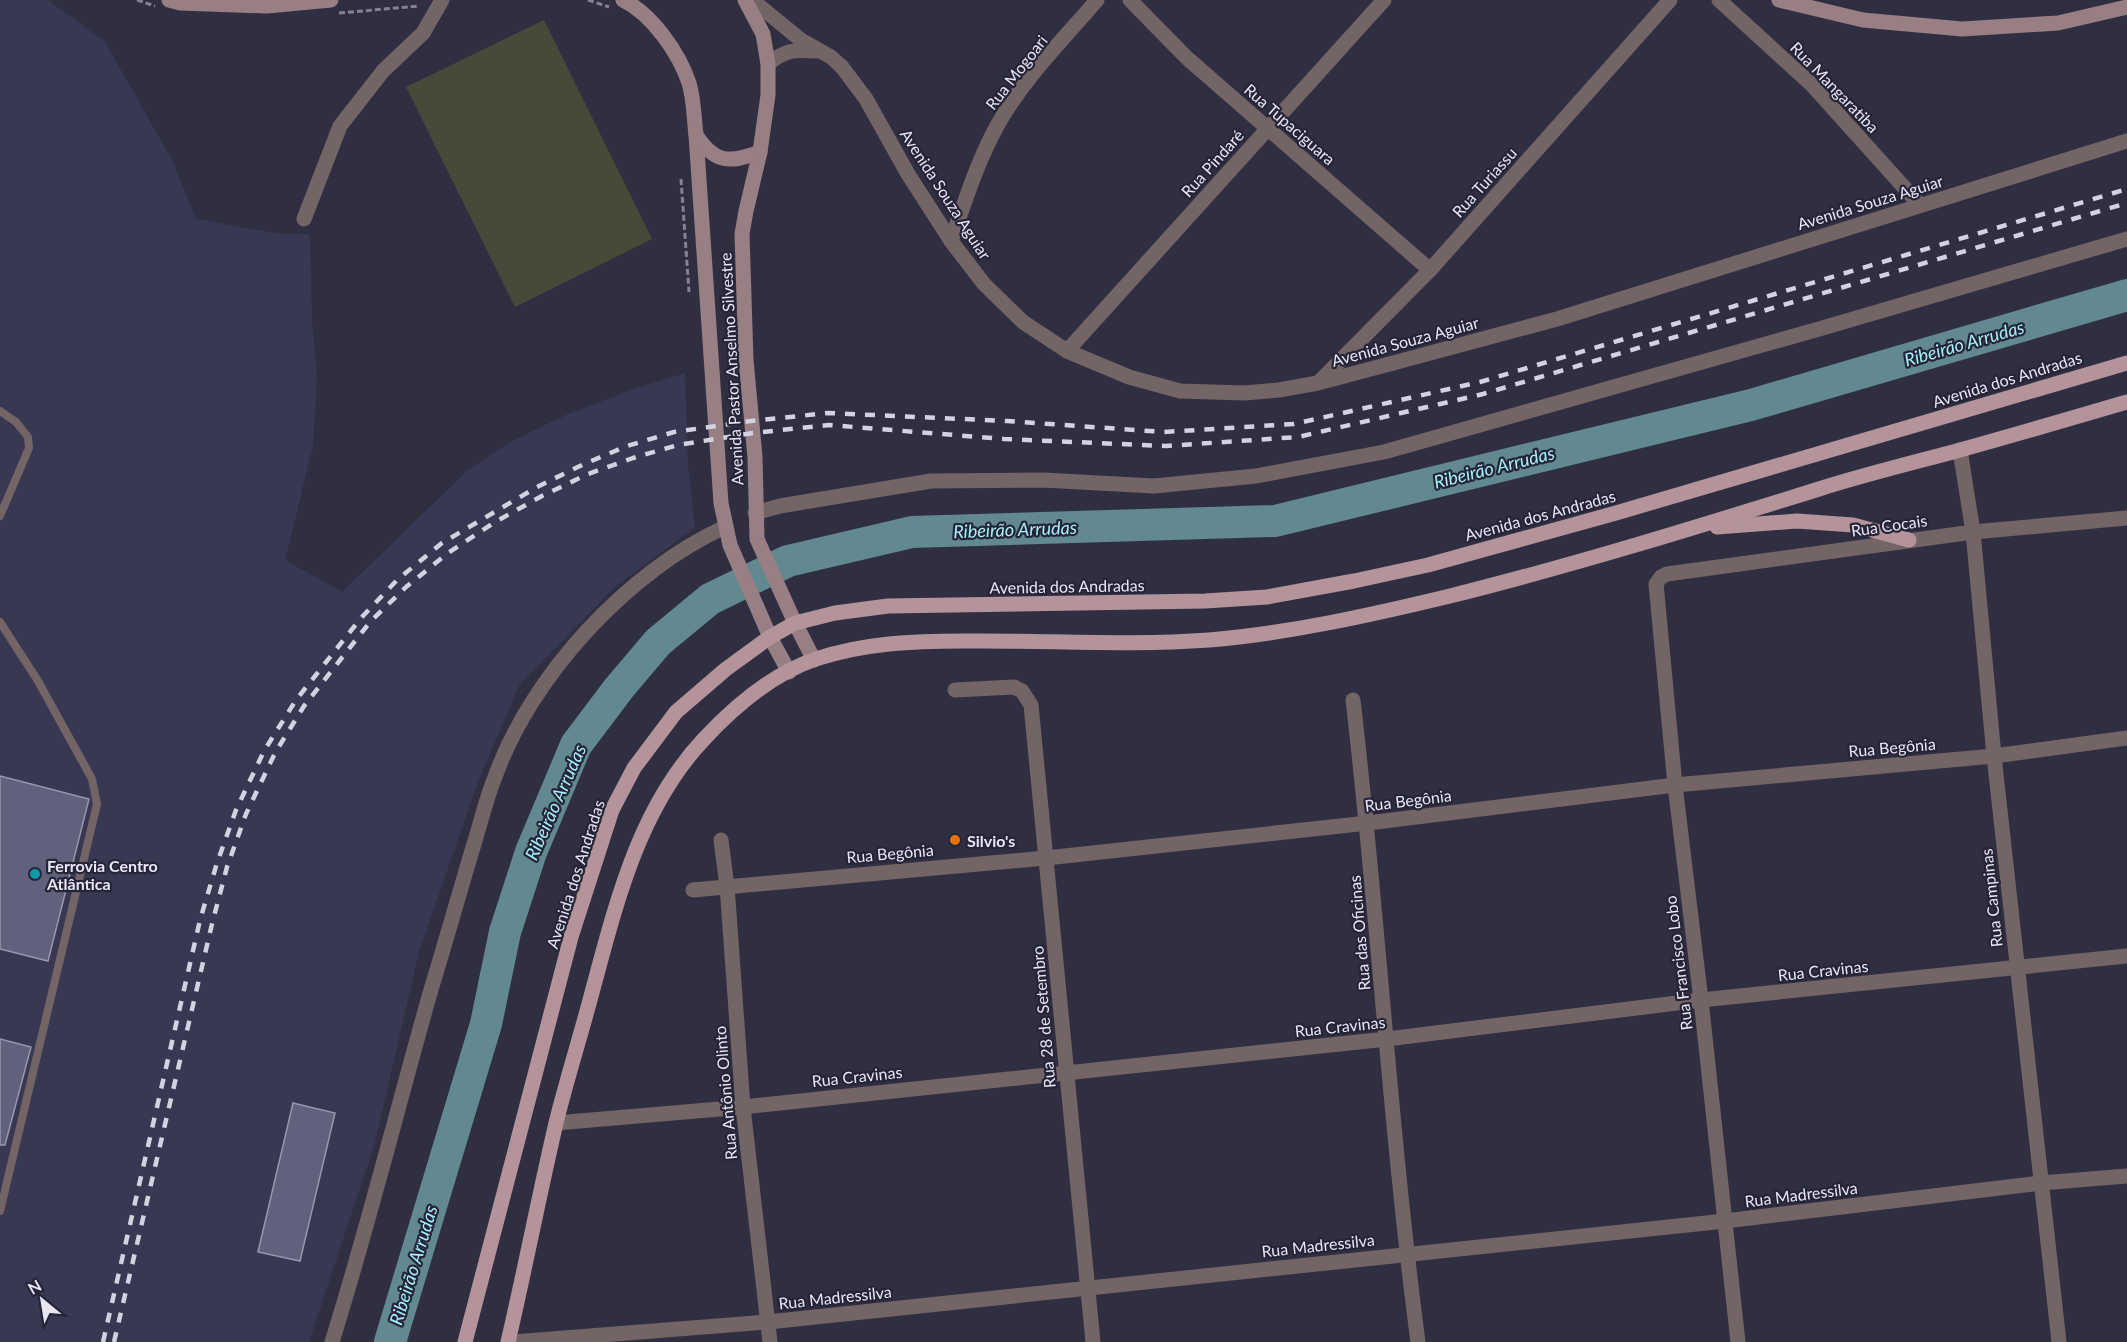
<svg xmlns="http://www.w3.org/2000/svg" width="2127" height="1342" viewBox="0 0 2127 1342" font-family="Lato,sans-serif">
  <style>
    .built { fill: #393852 }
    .pitch { fill: #484938 }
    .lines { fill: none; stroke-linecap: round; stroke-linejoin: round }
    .river { stroke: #61898f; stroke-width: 32 }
    .building { fill: #61607d; stroke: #9796ae; stroke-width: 1.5 }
    .path { stroke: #838393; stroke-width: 3; stroke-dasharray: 6 3; stroke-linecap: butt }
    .lane { stroke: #736466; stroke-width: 8 }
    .street { stroke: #736466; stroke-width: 15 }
    .secondary { stroke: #987f84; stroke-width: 15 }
    .primary { stroke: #b4949a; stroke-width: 15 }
    .rail { stroke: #d2d2e0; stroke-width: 4.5; stroke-dasharray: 10 10; stroke-linecap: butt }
    .food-dot { fill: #e8710a; stroke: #262538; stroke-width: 2 }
    .culture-dot { fill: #0f9aa8; stroke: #262538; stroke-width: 2 }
    .labels { text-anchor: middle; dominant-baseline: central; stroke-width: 4.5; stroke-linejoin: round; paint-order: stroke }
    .street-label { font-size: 16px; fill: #e7e7f4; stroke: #262538 }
    .poi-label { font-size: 16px; font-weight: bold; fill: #e7e7f4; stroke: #262538; text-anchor: start }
    .water-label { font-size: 18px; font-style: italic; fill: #a5f1fa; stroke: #262538 }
  </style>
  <rect width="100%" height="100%" fill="#302f42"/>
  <!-- built -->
  <polygon class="built" points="0,0 48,0 105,42 172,160 196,219 280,234 310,234 312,320 317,377 313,446 285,560 342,592 467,471 512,441 566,415 628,391 685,373 688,465 695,527 615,587 520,684 479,779 419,952 375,1143 309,1342 0,1342"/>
  <!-- pitch -->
  <polygon class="pitch" points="544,20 652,239 515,307 406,87"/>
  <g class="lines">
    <!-- river -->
    <polyline class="river" points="390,1342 486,1024 505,932 531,852 576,745 619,688 658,642 710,599 788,561 912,532 1275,521 1751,405 2127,295"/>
  </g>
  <!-- building -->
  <g class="building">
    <polygon points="0,776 89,799 48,961 0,949"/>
    <polygon points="0,1039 31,1047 5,1145 0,1145"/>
    <polygon points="293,1103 335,1113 300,1261 258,1252"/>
  </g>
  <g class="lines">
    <!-- path -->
    <g class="path">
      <polyline points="137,0 155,6"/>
      <polyline points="588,0 609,7"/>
      <polyline points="339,13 419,6"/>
      <polyline points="681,179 689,292"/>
    </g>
    <!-- lane -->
    <g class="lane">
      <polyline points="0,411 16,422 28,437 29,448 0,516"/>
      <polyline points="0,622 38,681 92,779 97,804 0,1211"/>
    </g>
    <!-- street -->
    <g class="street">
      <polyline points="752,0 801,40 831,57 842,67 866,99 908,174 951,241 984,284 1023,322 1067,351 1129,377 1180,391 1244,393 1279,390 1318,383 1397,362 1557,319 2127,141"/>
      <polyline points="1130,0 1187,58 1430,270"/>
      <polyline points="1719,0 1812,85 1920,205"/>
      <path d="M768 64C786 49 794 50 816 51"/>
      <polyline points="304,219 340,126 383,71 423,33 442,0"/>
      <path d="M951 241C965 202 977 162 997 126 1022 80 1064 39 1097 0"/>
      <polyline points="1067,351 1384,0"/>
      <polyline points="1319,382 1430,270 1670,0"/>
      <polyline points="1960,450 1973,532 1994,756 2059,1342"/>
      <polyline points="755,513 780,506 931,481 1043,480 1154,486 1256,476 1384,452 1819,329 2127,239"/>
      <polyline points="955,690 1014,687 1022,691 1031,705 1093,1342"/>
      <path d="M1353 700C1378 913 1390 1129 1418 1342"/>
      <polyline points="721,840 727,886 743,1107 770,1342"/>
      <polyline points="693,890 1046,858 1368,823 1675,785 1994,756 2127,738"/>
      <polyline points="556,1123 743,1107 1387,1039 1701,1000 2127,956"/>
      <path d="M332 1342C368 1227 397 1110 430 993 445 944 459 894 474 844 481 822 486 799 495 777 531 676 628 571 725 527"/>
      <polyline points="513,1342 768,1322 1725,1221 2041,1183 2127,1176"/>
      <polyline points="1738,1342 1701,1000 1675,785 1656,584 1661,577 1667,574 1973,532 2127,518"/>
    </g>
    <!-- secondary -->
    <g class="secondary">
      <polyline points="169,0 180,3 267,6 331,0"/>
      <path d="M623 0C652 14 679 53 689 83 694 99 694 119 696 135L721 503 730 545 770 637 789 672"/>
      <polyline points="745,0 763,34 768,64 768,95 760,152 746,211 742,234 746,360 755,457 757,539 795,623 814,660"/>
      <polyline points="1779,0 1863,20 1962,29 2058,23 2127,7"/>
      <path d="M696 135C715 164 730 163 760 152"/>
    </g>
    <!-- primary -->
    <g class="primary">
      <polyline points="1717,527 1797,521 1853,525 1909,540"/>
      <polyline points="465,1342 571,937 612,810 634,768 676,712 726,669 770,637 795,623 835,613 888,606 1205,601 1267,597 1354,581 1428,565 1616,513 2127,363"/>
      <path d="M508 1342C525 1269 539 1196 556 1123 566 1082 579 1041 590 1000 615 908 637 810 704 739 734 707 774 673 816 659 864 643 914 641 964 641 1045 640 1128 646 1209 640 1291 633 1371 615 1450 596 1574 565 1697 527 1819 489 1863 475 1908 464 1953 452 2011 436 2069 419 2127 402"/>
    </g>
    <!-- rail -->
    <g class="rail">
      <polyline points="103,1342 200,920 217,863 236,810 264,751 296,700 361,618 397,580 442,543 537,487 584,464 627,446 674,432 751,421 828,413 1007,421 1164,432 1294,424 1480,382 2127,189"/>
      <polyline points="114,1342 212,924 227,867 246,814 275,753 304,706 370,622 406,587 448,553 495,522 542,496 588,474 633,458 678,445 753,433 829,425 1004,439 1166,446 1298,437 1483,394 2127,203"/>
    </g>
  </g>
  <!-- markers -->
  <circle class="food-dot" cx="955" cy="840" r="6"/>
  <circle class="culture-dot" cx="35" cy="874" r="6"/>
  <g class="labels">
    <!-- street labels -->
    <g class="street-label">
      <text transform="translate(1016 72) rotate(-52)">Rua Mogoari</text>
      <text transform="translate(1835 87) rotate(46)">Rua Mangaratiba</text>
      <text transform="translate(1290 124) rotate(41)">Rua Tupaciguara</text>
      <text transform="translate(1212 163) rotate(-48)">Rua Pindaré</text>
      <text transform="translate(1484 182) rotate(-48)">Rua Turiassu</text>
      <text transform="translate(946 194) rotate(57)">Avenida Souza Aguiar</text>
      <text transform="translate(1870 202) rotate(-17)">Avenida Souza Aguiar</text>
      <text transform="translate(1405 341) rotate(-15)">Avenida Souza Aguiar</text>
      <text transform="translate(731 369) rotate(-93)">Avenida Pastor Anselmo Silvestre</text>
      <text transform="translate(2007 379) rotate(-17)">Avenida dos Andradas</text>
      <text transform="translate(1540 515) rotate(-15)">Avenida dos Andradas</text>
      <text transform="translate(1889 525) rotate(-8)">Rua Cocais</text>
      <text transform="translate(1067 586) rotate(-1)">Avenida dos Andradas</text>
      <text transform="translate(1892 747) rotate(-5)">Rua Begônia</text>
      <text transform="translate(1408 800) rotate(-7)">Rua Begônia</text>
      <text transform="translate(890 853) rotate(-5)">Rua Begônia</text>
      <text transform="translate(575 874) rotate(-72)">Avenida dos Andradas</text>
      <text transform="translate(1991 898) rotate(-96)">Rua Campinas</text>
      <text transform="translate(1359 933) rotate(-95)">Rua das Oficinas</text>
      <text transform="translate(1678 963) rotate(-97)">Rua Francisco Lobo</text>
      <text transform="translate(1823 970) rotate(-6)">Rua Cravinas</text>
      <text transform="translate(1043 1017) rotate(-95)">Rua 28 de Setembro</text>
      <text transform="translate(1340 1026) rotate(-6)">Rua Cravinas</text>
      <text transform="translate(857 1076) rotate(-6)">Rua Cravinas</text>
      <text transform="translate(725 1093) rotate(-95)">Rua Antônio Olinto</text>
      <text transform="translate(1801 1194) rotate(-7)">Rua Madressilva</text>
      <text transform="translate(1318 1245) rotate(-6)">Rua Madressilva</text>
      <text transform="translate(835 1297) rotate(-6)">Rua Madressilva</text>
    </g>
    <!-- poi labels -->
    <g class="poi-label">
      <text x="967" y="840">Silvio's</text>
      <text x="47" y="865">Ferrovia Centro<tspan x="47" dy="18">Atlântica</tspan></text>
    </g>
    <!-- water labels -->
    <g class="water-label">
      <text transform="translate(1964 343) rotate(-16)">Ribeirão Arrudas</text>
      <text transform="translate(1494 467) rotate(-14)">Ribeirão Arrudas</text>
      <text transform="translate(1015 529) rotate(-2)">Ribeirão Arrudas</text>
      <text transform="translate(555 802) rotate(-66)">Ribeirão Arrudas</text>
      <text transform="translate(413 1265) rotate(-73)">Ribeirão Arrudas</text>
    </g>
  </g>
  <!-- north arrow -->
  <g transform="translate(42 1300) rotate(330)" stroke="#262538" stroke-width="4.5" paint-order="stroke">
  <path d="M0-4.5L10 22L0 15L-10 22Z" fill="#e7e7f4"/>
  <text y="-9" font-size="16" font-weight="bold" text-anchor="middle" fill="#e7e7f4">N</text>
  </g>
</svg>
